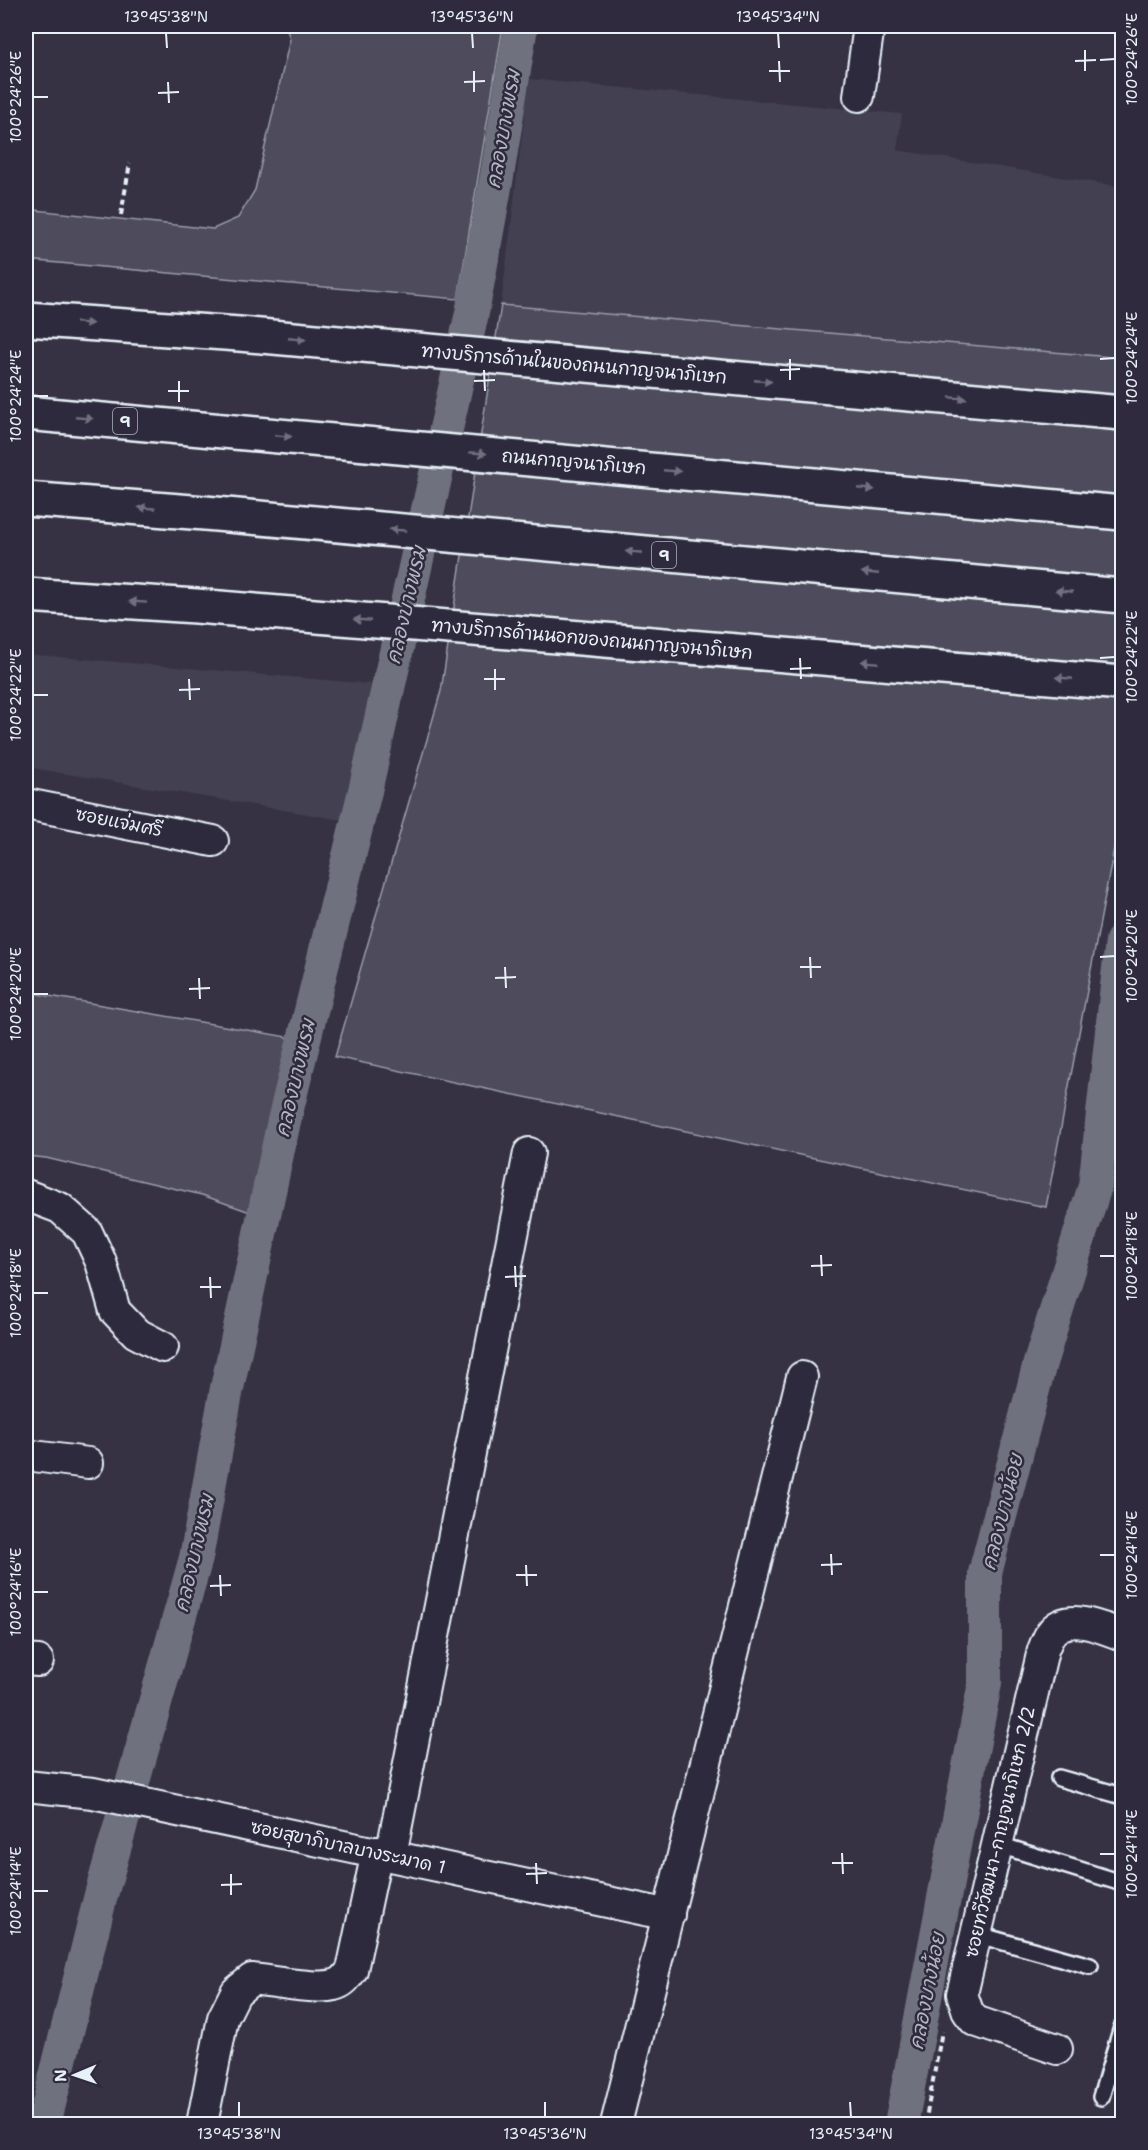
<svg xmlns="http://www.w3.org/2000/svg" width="1148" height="2150" viewBox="0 0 1148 2150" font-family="'Shantell Sans','Playpen Sans Thai',sans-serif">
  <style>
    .built { fill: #433f51 }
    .green { fill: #4d4b5c; stroke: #9a9eaa; stroke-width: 1.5 }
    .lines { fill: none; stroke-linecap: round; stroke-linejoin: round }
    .canal { stroke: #70717f; stroke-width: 34 }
    .service-casing { stroke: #e8f1f8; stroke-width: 20 }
    .minor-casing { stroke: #e8f1f8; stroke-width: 34 }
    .secondary-casing { stroke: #e8f1f8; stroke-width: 38 }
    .trunk-casing { stroke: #e8f1f8; stroke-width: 38 }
    .path { stroke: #e8f1f8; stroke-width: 4; stroke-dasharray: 6 4.5; stroke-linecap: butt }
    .service { stroke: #2f2a3d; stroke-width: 15 }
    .minor { stroke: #2f2a3d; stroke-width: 30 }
    .secondary { stroke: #2f2a3d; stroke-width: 33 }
    .trunk { stroke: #2f2a3d; stroke-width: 33 }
    .oneway { fill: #70707e }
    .ticks { fill: none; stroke: #e8f1f8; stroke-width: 2 }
    .labels { text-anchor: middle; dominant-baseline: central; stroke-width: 5; stroke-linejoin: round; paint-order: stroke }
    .shield { fill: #2f2a3d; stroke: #b0b5c0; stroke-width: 1.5 }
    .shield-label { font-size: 16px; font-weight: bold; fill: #e8f1f8 }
    .street-label { font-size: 18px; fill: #e8f1f8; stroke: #2f2a3d }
    .water-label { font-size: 20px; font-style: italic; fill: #b2b7c2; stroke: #2f2a3d }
    .neatline { fill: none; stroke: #e8f1f8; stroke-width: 2 }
    .ticks-label { font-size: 15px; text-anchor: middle; fill: #e8f1f8 }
  </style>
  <rect width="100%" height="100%" fill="#363244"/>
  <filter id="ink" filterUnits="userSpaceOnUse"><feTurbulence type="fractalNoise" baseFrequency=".0167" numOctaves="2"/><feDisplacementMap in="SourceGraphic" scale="12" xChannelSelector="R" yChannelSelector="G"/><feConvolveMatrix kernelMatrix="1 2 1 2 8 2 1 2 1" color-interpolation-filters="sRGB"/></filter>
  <g filter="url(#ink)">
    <!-- built -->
    <g class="built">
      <polygon points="529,79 902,114 897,150 1122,187 1122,358 501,305"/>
      <polygon points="26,654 371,684 348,821 26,767"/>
    </g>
    <!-- green -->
    <g class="green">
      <polygon points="286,26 503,26 458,299 26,260 26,209 213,229 238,218 255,190 290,39"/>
      <polygon points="26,138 34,139 26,183"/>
      <polygon points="501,305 1122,358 1122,806 1046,1207 335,1057 441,691"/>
      <polygon points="26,992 293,1038 253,1213 202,1195 46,1158 26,1156"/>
    </g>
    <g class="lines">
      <!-- canal -->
      <g class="canal">
        <polyline points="44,2124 101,1895 196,1558 227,1388 284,1121 365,791 472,313 497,176 521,26"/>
        <polyline points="901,2124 985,1683 985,1573 1040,1363 1095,1186 1122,941"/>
      </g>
      <defs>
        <g id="service">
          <polyline points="1059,1778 1122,1796"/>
          <polyline points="996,1844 1122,1883"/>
          <polyline points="975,1934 1090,1966"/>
          <polyline points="1101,2097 1122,2027"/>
        </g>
        <g id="minor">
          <polyline points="859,96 869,26"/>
          <polyline points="26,804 213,841"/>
          <polyline points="26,1195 60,1208 87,1232 101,1262 115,1311 136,1333 163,1347"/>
          <polyline points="26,1455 88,1463"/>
          <polyline points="26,1660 38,1661"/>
          <polyline points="26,1786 93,1793 669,1915"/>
          <polyline points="391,1855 529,1153"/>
          <path d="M1057 2049 975 2021 968 2012 962 1994 1043 1650C1045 1645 1048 1638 1051 1633 1067 1611 1103 1628 1122 1635"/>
          <path d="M202 2124 223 2018 236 1992 252 1979C273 1981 315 1990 334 1985 343 1983 347 1977 352 1970L377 1852"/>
          <polyline points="616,2124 802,1377"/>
        </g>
        <g id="secondary">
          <polyline points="26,319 239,334 1122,413"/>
          <polyline points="26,595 196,606 1122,683"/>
        </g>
        <g id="trunk">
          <polyline points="26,413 1122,513"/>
          <polyline points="26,499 205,513 1122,596"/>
        </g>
      </defs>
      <!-- service casing -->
      <use href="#service" class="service-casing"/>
      <!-- minor casing -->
      <use href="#minor" class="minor-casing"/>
      <!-- secondary casing -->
      <use href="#secondary" class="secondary-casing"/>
      <!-- trunk casing -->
      <use href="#trunk" class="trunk-casing"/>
      <!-- path -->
      <g class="path">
        <polyline points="121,215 130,163"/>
        <polyline points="925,2124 942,2031"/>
      </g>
      <!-- service -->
      <use href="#service" class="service"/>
      <!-- minor -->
      <use href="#minor" class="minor"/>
      <!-- secondary -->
      <use href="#secondary" class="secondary"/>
      <!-- trunk -->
      <use href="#trunk" class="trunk"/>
    </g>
    <!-- one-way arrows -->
    <defs><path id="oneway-solid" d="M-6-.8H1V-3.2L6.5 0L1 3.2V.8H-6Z" transform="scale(1.5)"/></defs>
    <g class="oneway">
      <use href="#oneway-solid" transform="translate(84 323) rotate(4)"/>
      <use href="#oneway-solid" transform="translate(297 339) rotate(5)"/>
      <use href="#oneway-solid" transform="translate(763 381) rotate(5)"/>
      <use href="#oneway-solid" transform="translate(958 398) rotate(5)"/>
      <use href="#oneway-solid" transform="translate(84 418) rotate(5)"/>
      <use href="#oneway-solid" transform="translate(283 436) rotate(5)"/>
      <use href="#oneway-solid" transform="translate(478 453) rotate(5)"/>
      <use href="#oneway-solid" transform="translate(672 471) rotate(5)"/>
      <use href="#oneway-solid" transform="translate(866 489) rotate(5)"/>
      <use href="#oneway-solid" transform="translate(147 508) rotate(-176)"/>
      <use href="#oneway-solid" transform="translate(398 530) rotate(-175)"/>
      <use href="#oneway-solid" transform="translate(634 552) rotate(-175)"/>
      <use href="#oneway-solid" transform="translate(870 573) rotate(-175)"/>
      <use href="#oneway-solid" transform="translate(1064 591) rotate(-175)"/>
      <use href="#oneway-solid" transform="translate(138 602) rotate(-176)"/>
      <use href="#oneway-solid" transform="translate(362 620) rotate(-175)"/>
      <use href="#oneway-solid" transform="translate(870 662) rotate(-175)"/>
      <use href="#oneway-solid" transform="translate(1064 678) rotate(-175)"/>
    </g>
  </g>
  <!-- ticks -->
  <path class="ticks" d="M166 33 167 48M472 33 473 48M778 33 779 48M1085 50V71M1100 60 1115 59M779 61 780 82M1075 61 1096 60M474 71V92M769 71H790M168 82 169 103M464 82 485 81M158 93 179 92M33 97H48M790 359V380M1100 359 1115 358M484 370 485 391M780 370 800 369M179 381V402M474 381 495 380M168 391H189M33 396H48M800 658 801 679M1100 658 1115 657M495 669V690M790 669 811 668M189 679 190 700M484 679H505M179 690 200 689M33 695H48M810 957 811 978M1100 957 1115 956M505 967 506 988M800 967H821M199 978 200 999M495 978 516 977M189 989 210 988M33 994H48M821 1255 822 1276M1100 1256H1115M515 1266 516 1287M811 1266 832 1265M210 1277 211 1298M505 1277 526 1276M200 1287H221M33 1293H48M831 1554 832 1575M1100 1555H1115M526 1565 527 1586M821 1565 842 1564M220 1575 221 1596M516 1575H537M210 1586 231 1585M33 1592H48M842 1853 843 1874M1100 1854H1115M536 1863 537 1884M832 1863H853M231 1874V1895M526 1874 547 1873M221 1885 242 1884M33 1891H48M239 2102V2117M545 2102V2117M850 2102 851 2117"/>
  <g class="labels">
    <!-- shield labels -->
    <g class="shield">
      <rect x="113" y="408" width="24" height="26" rx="4.5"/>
      <rect x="652" y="542" width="24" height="26" rx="4.5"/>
    </g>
    <g class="shield-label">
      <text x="125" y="421">9</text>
      <text x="664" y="555">9</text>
    </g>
    <!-- street labels -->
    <g class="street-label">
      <text transform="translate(574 364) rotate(5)">ทางบริการด้านในของถนนกาญจนาภิเษก</text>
      <text transform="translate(574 462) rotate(5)">ถนนกาญจนาภิเษก</text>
      <text transform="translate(592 639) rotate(5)">ทางบริการด้านนอกของถนนกาญจนาภิเษก</text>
      <text transform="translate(119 822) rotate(11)">ซอยแจ่มศรี</text>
      <text transform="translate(1000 1832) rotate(-77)">ซอยทวีวัฒนา-กาญจนาภิเษก 2/2</text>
      <text transform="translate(348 1847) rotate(12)">ซอยสุขาภิบาลบางระมาด 1</text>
    </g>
    <!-- water labels -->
    <g class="water-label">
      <text transform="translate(503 129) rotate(-80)">คลองบางพรม</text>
      <text transform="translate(406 605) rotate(-77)">คลองบางพรม</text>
      <text transform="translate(295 1078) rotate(-77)">คลองบางพรม</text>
      <text transform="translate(1002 1512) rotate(-76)">คลองบางน้อย</text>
      <text transform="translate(194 1553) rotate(-77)">คลองบางพรม</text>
      <text transform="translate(927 1991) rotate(-79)">คลองบางน้อย</text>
    </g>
  </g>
  <!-- margin -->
  <rect width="1148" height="2150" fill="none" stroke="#2f2a3d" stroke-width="66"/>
  <!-- north arrow -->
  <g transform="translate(75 2075) rotate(268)" stroke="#2f2a3d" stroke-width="4.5" paint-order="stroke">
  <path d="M0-4.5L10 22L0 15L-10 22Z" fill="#e8f1f8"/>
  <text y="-9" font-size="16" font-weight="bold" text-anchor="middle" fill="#e8f1f8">N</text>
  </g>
  <rect x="33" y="33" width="1082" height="2084" class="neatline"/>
  <g class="ticks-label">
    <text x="166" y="22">13°45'38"N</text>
    <text x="472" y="22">13°45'36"N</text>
    <text x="778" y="22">13°45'34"N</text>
    <text transform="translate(1132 59) rotate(-90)" y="5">100°24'26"E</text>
    <text transform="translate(16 97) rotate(-90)" y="5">100°24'26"E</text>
    <text transform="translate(1132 358) rotate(-90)" y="5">100°24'24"E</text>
    <text transform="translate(16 396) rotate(-90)" y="5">100°24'24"E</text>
    <text transform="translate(1132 657) rotate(-90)" y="5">100°24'22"E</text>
    <text transform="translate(16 695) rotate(-90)" y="5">100°24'22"E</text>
    <text transform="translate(1132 956) rotate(-90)" y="5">100°24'20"E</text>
    <text transform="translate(16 994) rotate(-90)" y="5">100°24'20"E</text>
    <text transform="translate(1132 1256) rotate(-90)" y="5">100°24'18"E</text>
    <text transform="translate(16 1293) rotate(-90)" y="5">100°24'18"E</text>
    <text transform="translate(1132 1555) rotate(-90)" y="5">100°24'16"E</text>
    <text transform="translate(16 1592) rotate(-90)" y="5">100°24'16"E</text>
    <text transform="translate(1132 1854) rotate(-90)" y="5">100°24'14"E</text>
    <text transform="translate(16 1891) rotate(-90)" y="5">100°24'14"E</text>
    <text x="239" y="2139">13°45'38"N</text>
    <text x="545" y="2139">13°45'36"N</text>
    <text x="851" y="2139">13°45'34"N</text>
  </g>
</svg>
